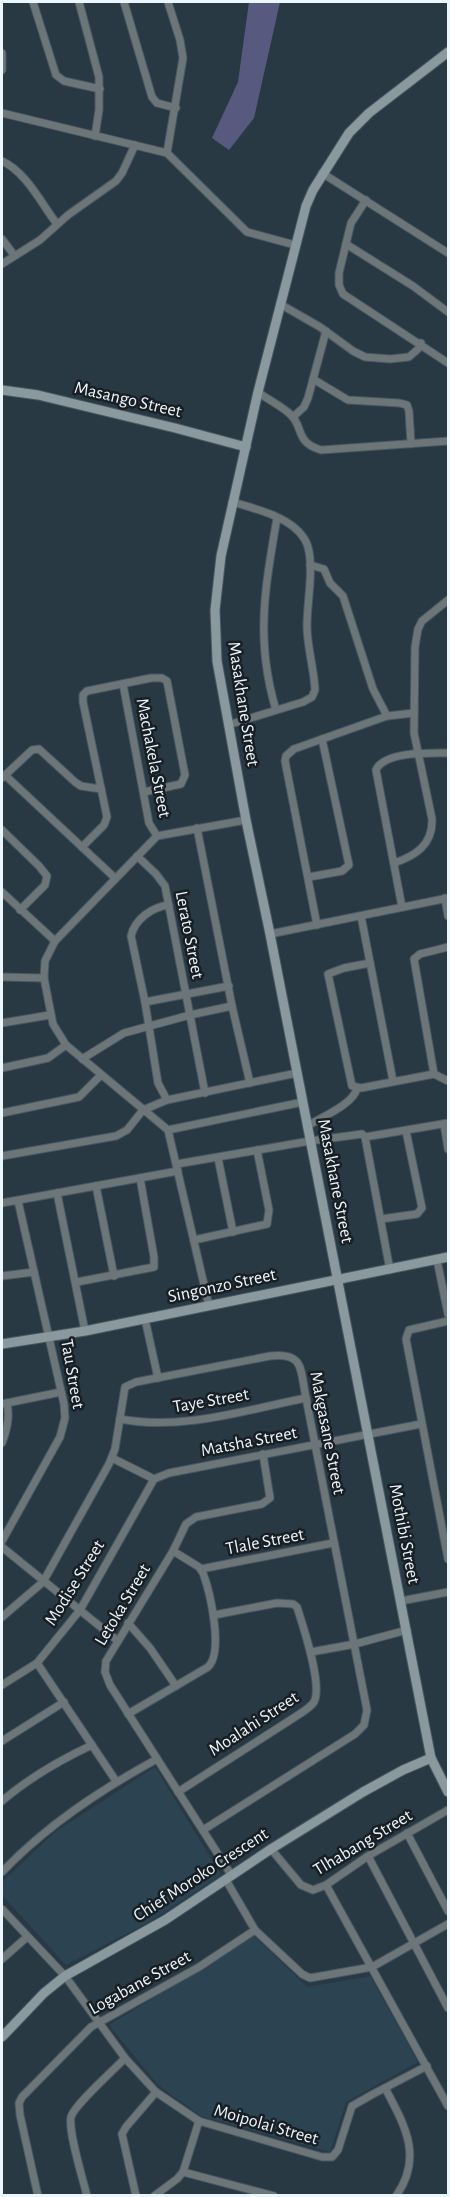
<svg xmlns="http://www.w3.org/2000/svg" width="450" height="2197" viewBox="0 0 450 2197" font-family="'Alegreya Sans',sans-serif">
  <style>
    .built { fill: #2c4352 }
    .green { fill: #575a7e }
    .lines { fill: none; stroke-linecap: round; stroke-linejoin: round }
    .street-casing { stroke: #485762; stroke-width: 9 }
    .secondary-casing { stroke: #485762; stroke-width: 11 }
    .street { stroke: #6c7679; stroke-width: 7 }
    .secondary { stroke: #89999e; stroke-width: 9 }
    .labels { text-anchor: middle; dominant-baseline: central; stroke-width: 5; stroke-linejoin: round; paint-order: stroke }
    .street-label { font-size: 18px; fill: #ecf6fd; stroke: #181f24 }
  </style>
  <rect width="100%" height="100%" fill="#293944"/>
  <!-- built -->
  <g class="built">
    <polygon points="155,1767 221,1875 151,1921 66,1965 2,1895 2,1882 55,1832"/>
    <polygon points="254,1936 307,1987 370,1976 418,2062 346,2102 330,2152 201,2116 158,2085 109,2025"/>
  </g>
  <!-- green -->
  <polygon class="green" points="249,2 280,2 254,118 229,150 212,138 238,82"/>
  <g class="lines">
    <defs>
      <g id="street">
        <polyline points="33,2 56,75 64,81 100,89"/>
        <polyline points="79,2 99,77 99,110 95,136"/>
        <polyline points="124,2 152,97 157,103 176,108"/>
        <polyline points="2,53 2,70"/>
        <polyline points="2,113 167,153 247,232 295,245"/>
        <polyline points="167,153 183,58 180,40 168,2"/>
        <path d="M2 161C26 172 41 203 57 224"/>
        <polyline points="322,173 448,253"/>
        <polyline points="366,200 351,223 339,273 339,285 343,294 448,363"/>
        <polyline points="2,239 14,255"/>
        <polyline points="346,244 413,286 448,312"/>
        <polyline points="2,264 40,240 68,215 116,181 122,173 135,145"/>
        <polyline points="280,304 320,327 353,351 365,357 390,359 409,357 418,349 421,343"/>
        <polyline points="313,379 348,400 399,403 407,405 409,411 411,444"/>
        <path d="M258 392C268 400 282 406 291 415 304 428 295 442 321 450L448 441"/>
        <polyline points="293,417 304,407 308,398 326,331"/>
        <polyline points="310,565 324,569 330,583 343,596 373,689 387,716"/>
        <polyline points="123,684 149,823 157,836"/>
        <path d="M276 710C255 640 265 588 277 518"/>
        <path d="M228 725 303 702 312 697 315 690C314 668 307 647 307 626 307 602 314 570 308 547 300 519 257 509 232 502"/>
        <polyline points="6,776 115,878"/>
        <polyline points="2,778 32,750 39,749 75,782 81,786 101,789"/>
        <polyline points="197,828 232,1006 250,1083"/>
        <polyline points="2,830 39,866 47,876 45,885 20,910"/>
        <polyline points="82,847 104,825 107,817 83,702 83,695 87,691 151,678 162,678 167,681 185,775 181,784 144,792"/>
        <polyline points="137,856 156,874 165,886 205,1093"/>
        <path d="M394 863C415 856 433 845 432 819L414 733 415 647 418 629 422 621 448 600"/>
        <polyline points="309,877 342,871 349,865 322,739"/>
        <polyline points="2,892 55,941"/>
        <polyline points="445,898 448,916"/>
        <path d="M402 907 376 770C384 751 431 753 448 753"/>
        <polyline points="361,916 393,1081"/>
        <polyline points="317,925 285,761 286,756 294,749 387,716 414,713"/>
        <polyline points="270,934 448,898"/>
        <polyline points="370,963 344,968 328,974 352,1086 361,1088 434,1074 448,1081"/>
        <polyline points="2,977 44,978"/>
        <polyline points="145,1002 229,986"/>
        <polyline points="2,1023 50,1015"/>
        <polyline points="82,1059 124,1033 190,1015 232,1006"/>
        <polyline points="2,1068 48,1058 66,1045"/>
        <polyline points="434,1074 414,959 420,954 448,947"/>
        <path d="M167 1100 158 1083 145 1002 131 936C135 919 152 907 169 905"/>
        <polyline points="2,1113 79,1097 101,1075"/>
        <polyline points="444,1124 448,1149"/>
        <path d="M307 1126C322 1117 354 1104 357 1088"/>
        <polyline points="168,1130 303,1102"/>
        <polyline points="365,1137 448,1123"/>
        <polyline points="2,1156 116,1136 127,1130 143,1110 167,1100 297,1073"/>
        <polyline points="218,1158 233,1232"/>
        <polyline points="177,1164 310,1141 362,1134 365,1137 390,1270"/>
        <polyline points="96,1186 114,1276"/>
        <polyline points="57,1193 85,1331"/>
        <polyline points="2,1203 178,1171"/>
        <polyline points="381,1219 417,1214 422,1208 406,1131"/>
        <polyline points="194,1240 267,1224 269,1210 257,1150"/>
        <polyline points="437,1260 448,1314"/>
        <polyline points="2,1276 34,1272"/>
        <polyline points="77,1282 154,1267 154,1257 140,1178"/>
        <polyline points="209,1306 168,1130 66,1045 53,1024 44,978 45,961 55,941 157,836 246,820"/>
        <polyline points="145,1319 158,1378"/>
        <polyline points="448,1321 409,1330 406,1339 448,1559"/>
        <polyline points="2,1404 61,1392"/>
        <path d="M120 1419C182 1431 245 1410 306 1398"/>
        <path d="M2 1443C7 1429 10 1418 7 1403"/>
        <polyline points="112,1458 154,1479"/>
        <polyline points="2,1541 60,1437 65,1418 64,1404 18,1201"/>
        <polyline points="2,1547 118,1641"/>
        <polyline points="201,1569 333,1543"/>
        <polyline points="401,1601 448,1592"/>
        <path d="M2 1617 43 1582 109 1464 115 1449 125 1387 136 1382 270 1356C305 1352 300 1370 306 1398L367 1710 364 1725 355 1734 203 1830"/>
        <polyline points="128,1623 150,1648 176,1686"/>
        <polyline points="311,1652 355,1644 407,1630"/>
        <polyline points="37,1663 116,1781"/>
        <polyline points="2,1685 37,1663 80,1610 149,1488 154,1479 169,1473 421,1424"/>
        <path d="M128 1714 208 1667C224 1652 210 1592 203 1573L199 1567 173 1551"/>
        <polyline points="2,1741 64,1702"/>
        <path d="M178 1792 295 1717C301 1713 310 1708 314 1702 323 1685 303 1626 297 1607L293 1604 277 1603 214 1615"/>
        <path d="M2 1801C29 1778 60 1760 92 1745"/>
        <polyline points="407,1833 448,1911"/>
        <polyline points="271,1849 301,1885 313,1890 326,1885 368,1856 448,1810"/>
        <polyline points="368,1856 448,2008"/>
        <path d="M2 1872C47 1825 100 1790 157 1759"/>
        <polyline points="232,1876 110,1685 105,1672 106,1661 173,1551 186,1524 196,1517 262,1504 270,1498 263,1454"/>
        <polyline points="226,1880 255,1930 302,1974 310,1978 372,1967 448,1924"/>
        <polyline points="326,1885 448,2106"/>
        <polyline points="2,1909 65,1976 125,2058 156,2092 199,2121 322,2157 332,2157 338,2150 352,2106 375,2093 427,2066"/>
        <polyline points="2,1959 27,1937"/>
        <path d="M385 2088C404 2124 424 2157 396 2196"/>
        <polyline points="183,2172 274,2196"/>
        <polyline points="38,2196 20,2115 19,2103 22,2097 91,2027 199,1967 255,1930"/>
        <path d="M87 2196C83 2179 68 2132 71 2117 74 2105 115 2069 125 2058"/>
        <polyline points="136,2196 122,2134 126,2127 156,2092"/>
        <polyline points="154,2196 177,2179 183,2172 199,2121"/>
      </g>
      <g id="secondary">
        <polyline points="448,52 369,113 349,133 313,190 306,206 258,392 221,556 215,610 217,661 246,820 270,934 431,1758 448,1792"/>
        <polyline points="2,390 38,395 175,428 246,447"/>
        <polyline points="2,1344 85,1331 448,1257"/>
        <polyline points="2,2037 44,1993 65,1976 165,1920 271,1849 363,1792 403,1770 431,1758"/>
      </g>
    </defs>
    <!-- street casing -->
    <use href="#street" class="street-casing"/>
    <!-- secondary casing -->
    <use href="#secondary" class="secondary-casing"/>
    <!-- street -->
    <use href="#street" class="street"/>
    <!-- secondary -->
    <use href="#secondary" class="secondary"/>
  </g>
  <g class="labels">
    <!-- street labels -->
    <g class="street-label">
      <text transform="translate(128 400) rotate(13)">Masango Street</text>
      <text transform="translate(243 704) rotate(81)">Masakhane Street</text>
      <text transform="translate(153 758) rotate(79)">Machakela Street</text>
      <text transform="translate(189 935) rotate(79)">Lerato Street</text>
      <text transform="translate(335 1181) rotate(79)">Masakhane Street</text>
      <text transform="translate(222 1286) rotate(-12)">Singonzo Street</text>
      <text transform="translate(72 1374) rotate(80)">Tau Street</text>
      <text transform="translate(211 1401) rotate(-10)">Taye Street</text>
      <text transform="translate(327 1433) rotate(79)">Makgasane Street</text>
      <text transform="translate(249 1442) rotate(-11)">Matsha Street</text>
      <text transform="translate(404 1534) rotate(79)">Mothibi Street</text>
      <text transform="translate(265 1542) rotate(-11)">Tlale Street</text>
      <text transform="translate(75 1583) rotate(-58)">Modise Street</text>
      <text transform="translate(123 1605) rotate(-59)">Letoka Street</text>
      <text transform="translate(254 1724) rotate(-33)">Moalahi Street</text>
      <text transform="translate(363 1843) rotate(-31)">Tlhabang Street</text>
      <text transform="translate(201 1875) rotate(-33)">Chief Moroko Crescent</text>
      <text transform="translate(140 1983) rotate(-29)">Logabane Street</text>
      <text transform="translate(266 2125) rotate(16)">Moipolai Street</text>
    </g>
  </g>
  <!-- border -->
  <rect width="450" height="2197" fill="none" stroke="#ecf6fd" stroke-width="6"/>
</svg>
